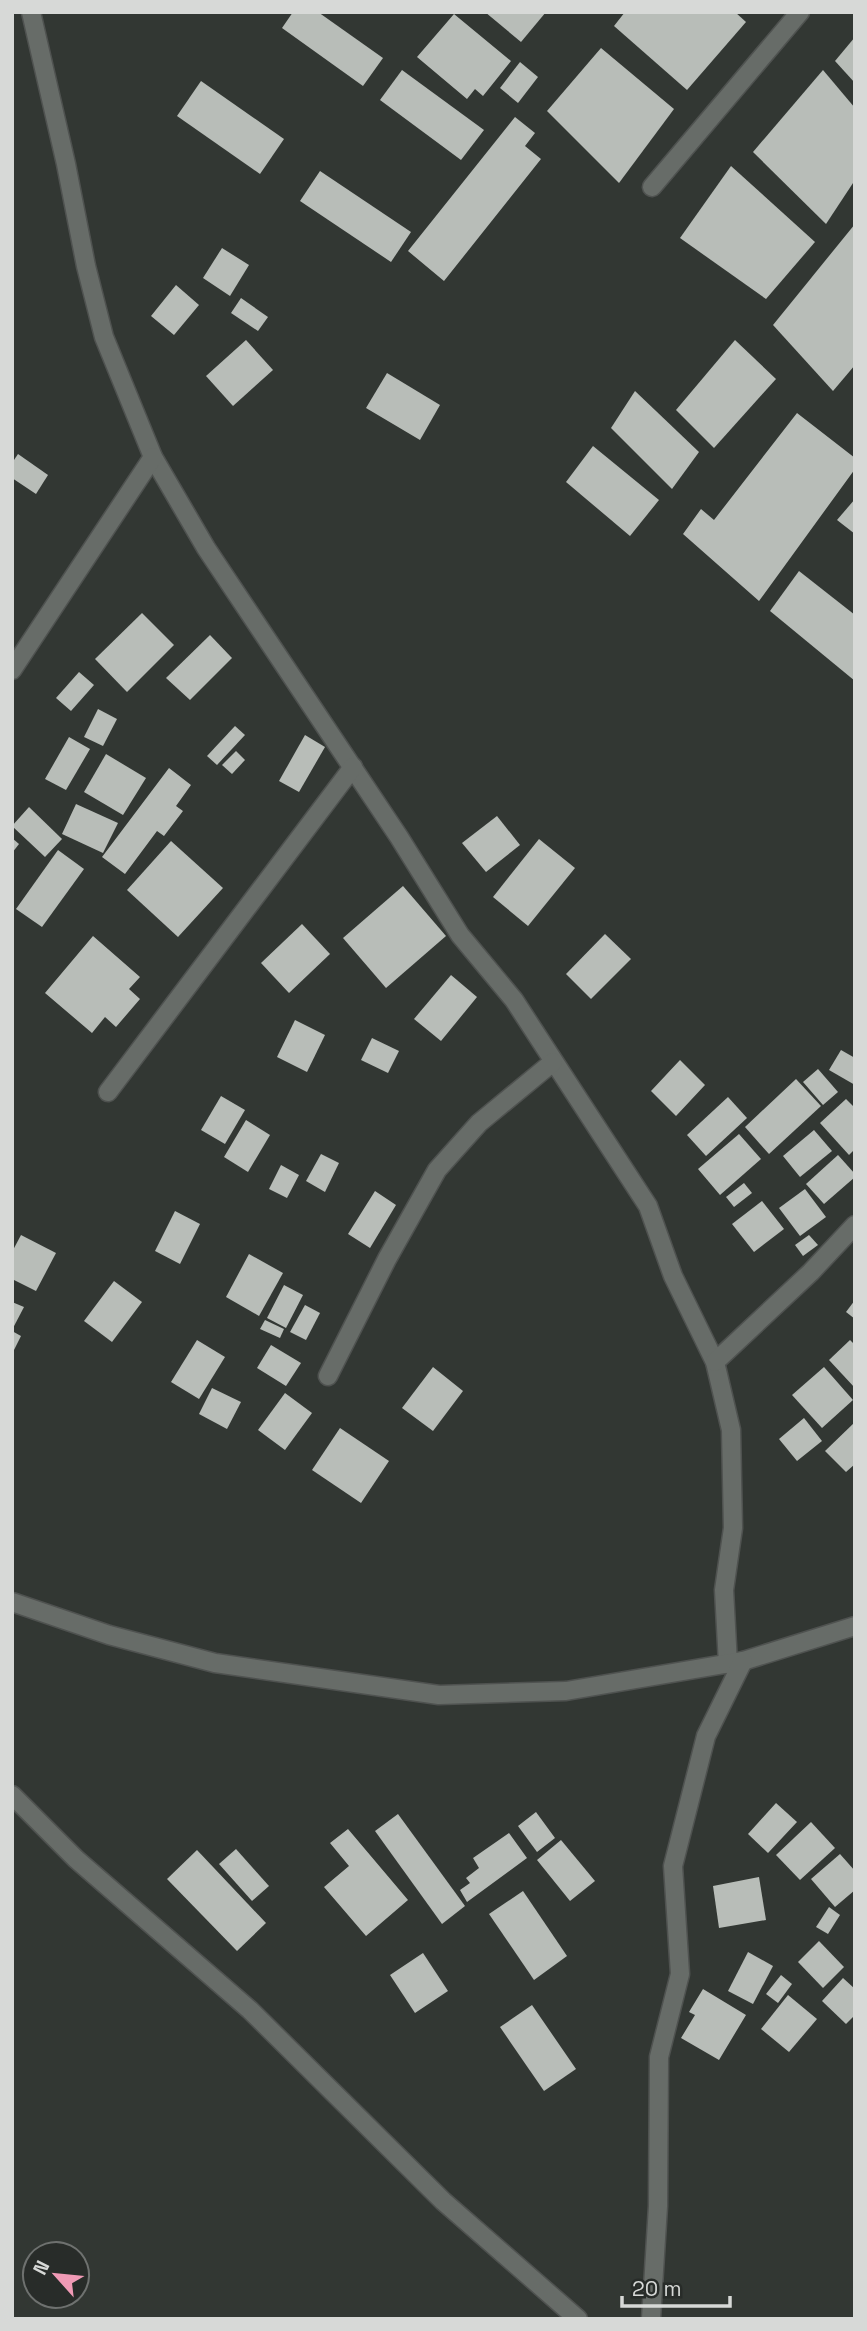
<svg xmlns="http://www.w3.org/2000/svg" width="867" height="2331" viewBox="0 0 867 2331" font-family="'Space Grotesk',sans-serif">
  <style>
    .building { fill: #b8bdb8 }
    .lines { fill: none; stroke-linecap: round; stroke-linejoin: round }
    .minor-casing { stroke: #4f5250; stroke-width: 21 }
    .minor { stroke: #676c68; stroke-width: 18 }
  </style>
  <rect width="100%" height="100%" fill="#323733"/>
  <!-- building -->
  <g class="building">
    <polygon points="293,12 318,12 383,58 363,86 282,28"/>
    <polygon points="485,12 546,12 521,42"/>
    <polygon points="625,12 735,12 746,22 687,90 614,26"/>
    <polygon points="454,14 511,61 483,96 475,89 467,99 417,57"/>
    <polygon points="855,37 855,83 835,61"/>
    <polygon points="601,48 674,109 619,183 547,111"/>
    <polygon points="520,62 538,77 518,103 500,88"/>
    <polygon points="402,70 484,130 461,160 380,100"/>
    <polygon points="823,70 855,108 855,180 826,224 753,152"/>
    <polygon points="201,81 284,139 260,174 177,116"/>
    <polygon points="515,117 535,133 525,146 541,159 444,281 408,251"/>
    <polygon points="731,166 815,242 766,299 680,238"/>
    <polygon points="320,171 411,232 391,262 300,201"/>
    <polygon points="855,224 855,365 833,391 773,325"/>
    <polygon points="222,248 249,265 230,296 203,278"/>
    <polygon points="176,285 199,305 174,335 151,316"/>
    <polygon points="241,298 268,317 258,331 231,313"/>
    <polygon points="246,340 273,370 233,406 206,376"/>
    <polygon points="735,340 776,379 714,448 676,410"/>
    <polygon points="387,373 440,405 420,440 366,408"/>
    <polygon points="635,391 699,452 672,489 611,428"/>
    <polygon points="797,413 855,458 855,469 759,601 683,534 701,509 714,520"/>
    <polygon points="593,446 659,500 630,536 566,482"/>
    <polygon points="18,454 48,475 36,494 12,478 12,463"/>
    <polygon points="855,499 855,534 837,520"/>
    <polygon points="799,571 855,615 855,681 770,611"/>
    <polygon points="142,613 174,645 127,692 95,659"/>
    <polygon points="210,635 232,658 190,700 166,678"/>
    <polygon points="79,672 94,685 71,711 56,698"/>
    <polygon points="98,709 117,719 103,746 84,737"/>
    <polygon points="235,726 245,735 217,765 207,756"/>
    <polygon points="305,735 325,747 299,792 279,781"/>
    <polygon points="69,737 90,749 66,790 45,779"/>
    <polygon points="236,751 245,760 232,774 222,765"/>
    <polygon points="106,754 146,778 123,815 84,792"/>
    <polygon points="169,768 191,785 176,806 183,811 164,836 157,831 125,874 102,857"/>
    <polygon points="76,804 118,823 103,853 62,834"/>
    <polygon points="29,807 62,839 45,857 12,826"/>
    <polygon points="497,816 520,845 486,872 462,843"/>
    <polygon points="12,838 19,844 12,853"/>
    <polygon points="539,839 575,868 528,926 493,897"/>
    <polygon points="171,841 223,888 178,937 127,890"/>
    <polygon points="58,850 84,869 42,927 16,909"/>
    <polygon points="403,886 446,936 386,988 343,938"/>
    <polygon points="302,924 330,954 289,993 261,963"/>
    <polygon points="605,934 631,959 591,999 566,974"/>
    <polygon points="93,936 140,977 129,989 140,999 116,1027 105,1017 92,1033 45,993"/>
    <polygon points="451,975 477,997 441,1041 414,1019"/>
    <polygon points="295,1020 325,1035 307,1072 277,1057"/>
    <polygon points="372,1038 399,1051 388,1073 361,1060"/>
    <polygon points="841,1050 855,1058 855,1085 829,1070"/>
    <polygon points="680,1060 705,1085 676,1116 651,1091"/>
    <polygon points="818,1069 838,1092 823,1105 803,1082"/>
    <polygon points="796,1079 821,1106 769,1154 745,1127"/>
    <polygon points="221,1096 245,1110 225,1144 201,1130"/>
    <polygon points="728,1097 747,1118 706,1156 687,1135"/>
    <polygon points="846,1099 855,1108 855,1149 849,1155 820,1123"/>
    <polygon points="246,1120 270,1135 248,1172 224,1157"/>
    <polygon points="814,1130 832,1151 800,1177 783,1156"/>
    <polygon points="739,1134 761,1159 720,1195 698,1169"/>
    <polygon points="321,1154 339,1163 325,1192 306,1181"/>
    <polygon points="838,1155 855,1174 855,1177 824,1204 806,1184"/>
    <polygon points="281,1165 299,1175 287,1198 269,1189"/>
    <polygon points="744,1183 752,1193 734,1207 726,1197"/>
    <polygon points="805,1189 826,1217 800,1236 779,1208"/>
    <polygon points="375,1191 396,1205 370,1248 348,1234"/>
    <polygon points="762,1201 784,1229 754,1252 732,1224"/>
    <polygon points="175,1211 200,1224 180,1264 155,1251"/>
    <polygon points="21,1235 56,1253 36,1291 12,1279 12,1252"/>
    <polygon points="809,1235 818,1245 803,1256 795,1245"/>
    <polygon points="249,1254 283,1273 259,1316 226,1297"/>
    <polygon points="114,1281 142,1302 112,1342 84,1321"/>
    <polygon points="284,1285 303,1295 286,1328 267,1318"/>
    <polygon points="855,1300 855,1319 846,1312"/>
    <polygon points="12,1302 24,1307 12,1330"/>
    <polygon points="305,1305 320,1313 306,1340 290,1332"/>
    <polygon points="265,1320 284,1329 280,1338 260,1329"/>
    <polygon points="12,1331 21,1336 12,1354"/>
    <polygon points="197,1340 225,1357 199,1399 171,1382"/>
    <polygon points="850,1340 855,1345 855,1388 829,1360"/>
    <polygon points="271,1345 301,1363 286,1386 257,1368"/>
    <polygon points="433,1367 463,1391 433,1431 402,1408"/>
    <polygon points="824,1367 853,1400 822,1428 792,1395"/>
    <polygon points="212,1388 241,1402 227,1429 199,1414"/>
    <polygon points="285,1393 312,1413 285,1450 258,1430"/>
    <polygon points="804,1418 822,1441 797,1461 779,1439"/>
    <polygon points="855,1422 855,1464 846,1472 825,1451"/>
    <polygon points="340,1428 389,1461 361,1503 312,1470"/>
    <polygon points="776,1803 797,1822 768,1853 748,1834"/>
    <polygon points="536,1812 555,1838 537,1852 518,1826"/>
    <polygon points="398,1814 465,1906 442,1924 375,1831"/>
    <polygon points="811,1822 835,1848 800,1880 776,1855"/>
    <polygon points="348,1829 408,1900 366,1936 324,1887 349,1866 330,1843"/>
    <polygon points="509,1833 527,1858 467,1902 460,1890 470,1883 466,1878 479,1868 473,1858"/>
    <polygon points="561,1840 595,1881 570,1901 537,1860"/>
    <polygon points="236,1849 269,1886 252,1901 219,1864"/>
    <polygon points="197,1850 266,1923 237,1951 167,1879"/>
    <polygon points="840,1854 855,1871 855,1890 835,1907 811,1879"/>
    <polygon points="759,1877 766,1920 719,1928 713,1886"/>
    <polygon points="523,1891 567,1956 534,1980 489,1914"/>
    <polygon points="829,1907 840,1915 828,1934 816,1927"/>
    <polygon points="819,1941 844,1967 823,1988 798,1962"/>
    <polygon points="748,1952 773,1966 753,2004 728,1991"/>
    <polygon points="423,1953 448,1991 415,2013 390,1975"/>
    <polygon points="781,1975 792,1984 778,2003 766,1994"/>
    <polygon points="843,1978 855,1989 855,2015 846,2024 822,2001"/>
    <polygon points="703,1989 746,2015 719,2060 681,2038 695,2015 689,2012"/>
    <polygon points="788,1995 817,2019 789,2052 761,2029"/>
    <polygon points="532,2005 576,2069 544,2091 500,2027"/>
  </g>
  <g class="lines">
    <defs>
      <g id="minor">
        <polyline points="31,12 66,164 86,266 104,337 153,457 206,548 399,837 460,935 514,1000 648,1206 673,1276 715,1362 731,1430 733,1528 724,1590 728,1664"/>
        <polyline points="652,187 800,12"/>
        <polyline points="12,670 153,457"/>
        <polyline points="108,1092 353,767"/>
        <polyline points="715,1362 811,1272 855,1225"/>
        <polyline points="328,1376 387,1259 437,1170 479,1123 553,1062"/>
        <polyline points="12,1602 109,1635 215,1663 439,1695 566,1691 719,1665 743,1661 855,1626"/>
        <polyline points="12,1795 76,1859 250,2010 443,2201 578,2319"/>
        <polyline points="651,2319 658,2206 659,2057 680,1974 673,1866 706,1736 743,1661"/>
      </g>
    </defs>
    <!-- minor casing -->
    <use href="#minor" class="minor-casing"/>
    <!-- minor -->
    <use href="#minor" class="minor"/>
  </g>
  <!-- border -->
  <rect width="867" height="2331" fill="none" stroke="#d7d9d7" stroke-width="28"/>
  <!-- north arrow -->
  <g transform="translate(56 2275) rotate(297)"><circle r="33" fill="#282c29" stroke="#6e716f" stroke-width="2"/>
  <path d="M0-5L12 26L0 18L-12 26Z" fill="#f09ab5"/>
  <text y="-10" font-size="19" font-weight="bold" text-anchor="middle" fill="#d7d9d7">N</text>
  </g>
  <!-- scale -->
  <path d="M622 2296v10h108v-10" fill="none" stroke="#d7d9d7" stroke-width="3.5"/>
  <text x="632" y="2296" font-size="21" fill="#d7d9d7" stroke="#282c29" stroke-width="5" paint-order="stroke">20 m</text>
</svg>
